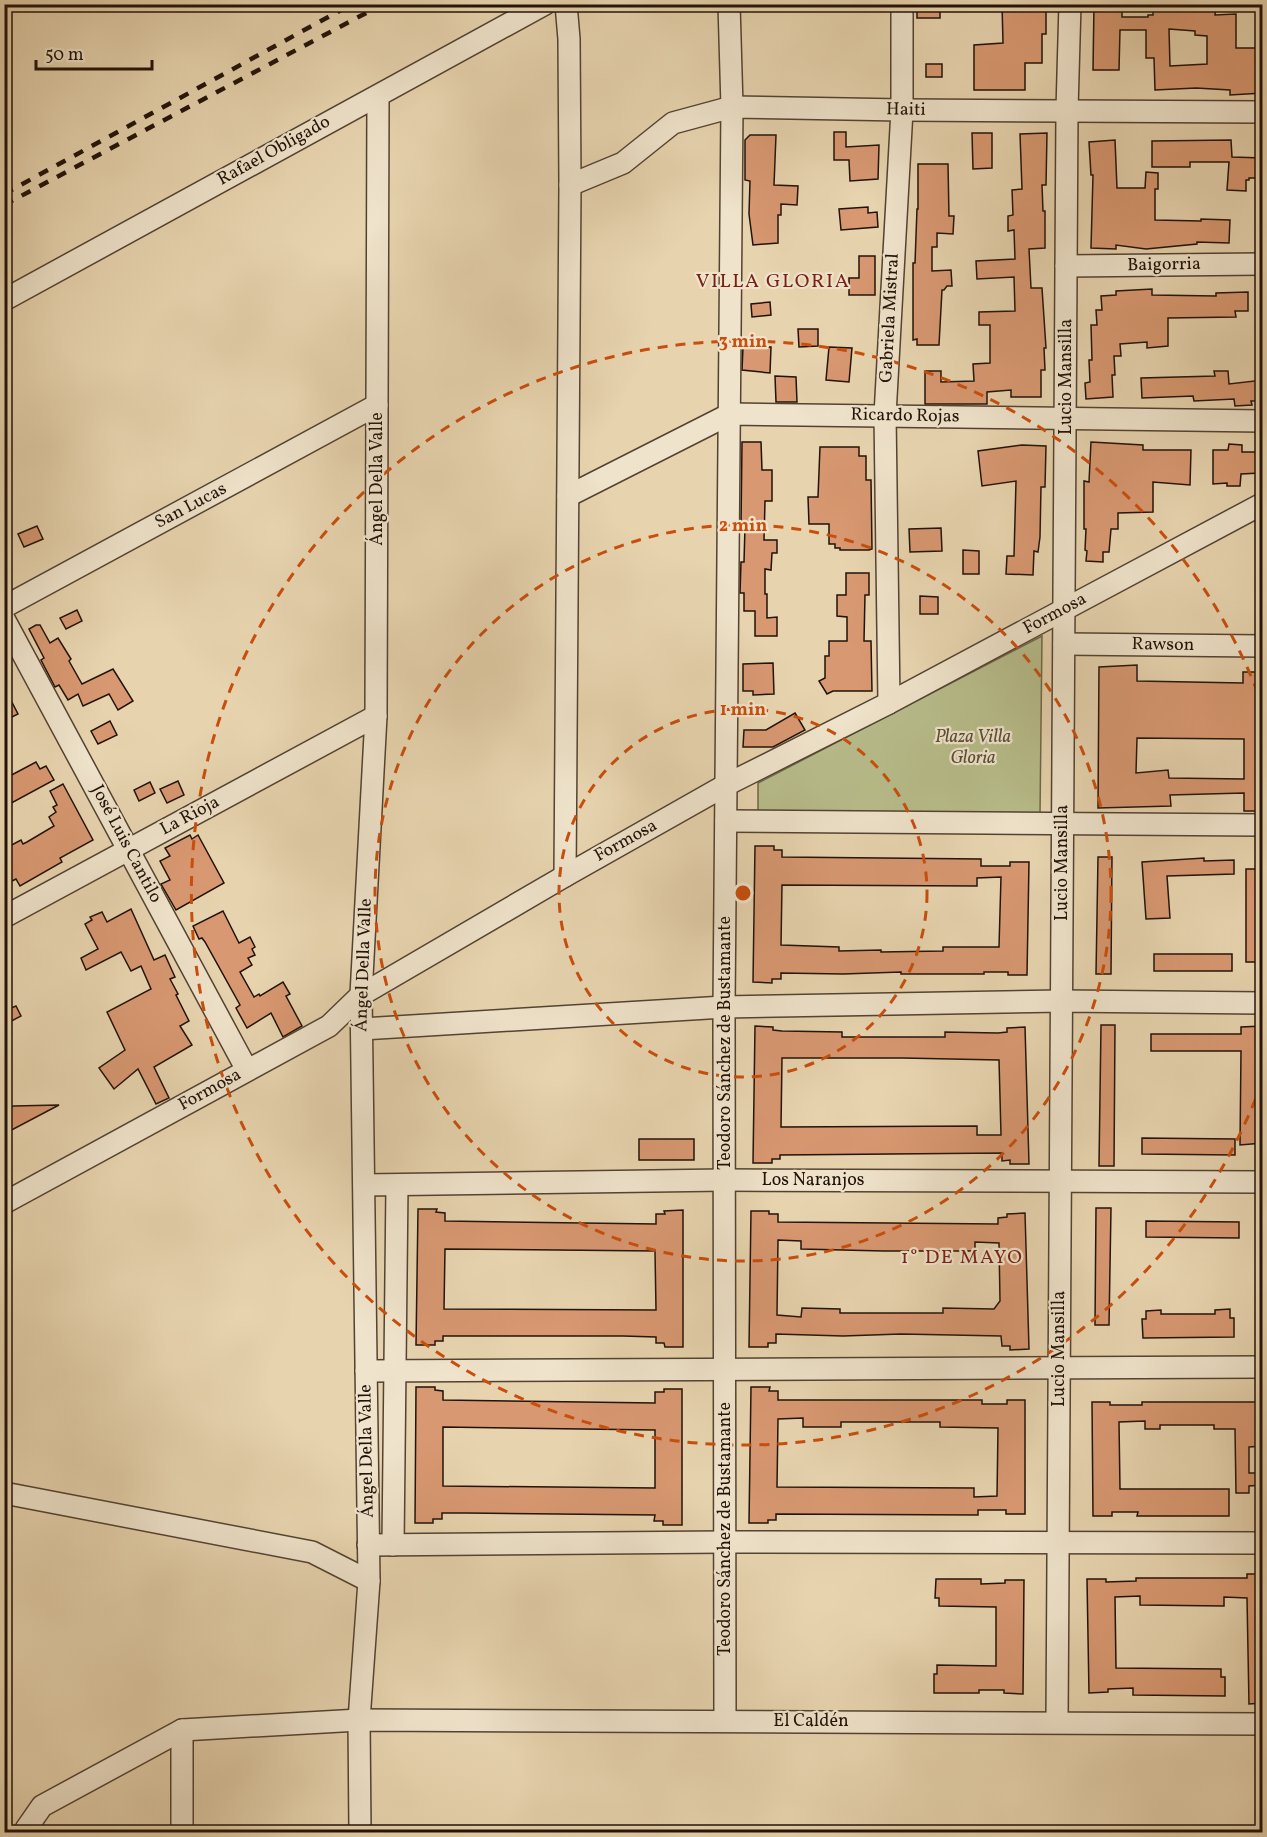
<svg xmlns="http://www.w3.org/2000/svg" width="1267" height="1837" viewBox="0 0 1267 1837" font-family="Vollkorn,serif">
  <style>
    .green { fill: #b7bc8a; stroke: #6c674a; stroke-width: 1.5 }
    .building { fill: #d89871; stroke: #221209; stroke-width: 1.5; fill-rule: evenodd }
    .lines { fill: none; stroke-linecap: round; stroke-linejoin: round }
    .minor-casing { stroke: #534232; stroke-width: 24 }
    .minor { stroke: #efe3cb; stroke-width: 21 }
    .rail { stroke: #221209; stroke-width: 4.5; stroke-dasharray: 10 10; stroke-linecap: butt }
    .ring { fill: none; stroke: #ca4e0c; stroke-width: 3; stroke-dasharray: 10 8 }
    .labels { text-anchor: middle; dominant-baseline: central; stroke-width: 4.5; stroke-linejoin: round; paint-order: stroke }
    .street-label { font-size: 18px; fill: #221209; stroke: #efe3cb }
    .park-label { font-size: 18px; font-style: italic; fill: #564e36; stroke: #efe3cb }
    .neighbourhood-label { font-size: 20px; letter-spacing: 1.5px; fill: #7a1f14; stroke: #efe3cb }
    .centre { fill: #ca4e0c; stroke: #efe3cb; stroke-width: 3 }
    .ring-label { font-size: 18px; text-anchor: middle; font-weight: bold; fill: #ca4e0c; stroke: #efe3cb; stroke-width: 4.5; stroke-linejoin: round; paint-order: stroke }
  </style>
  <rect width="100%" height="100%" fill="#e7d4af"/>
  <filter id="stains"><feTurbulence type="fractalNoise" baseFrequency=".00333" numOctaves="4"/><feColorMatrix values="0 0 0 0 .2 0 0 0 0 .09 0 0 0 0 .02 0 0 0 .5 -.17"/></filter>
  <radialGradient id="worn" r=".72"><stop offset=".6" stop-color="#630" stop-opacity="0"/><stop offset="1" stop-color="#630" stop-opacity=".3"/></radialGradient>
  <!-- green -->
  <polygon class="green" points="1042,636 1040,815 758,813 758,783"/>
  <!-- building -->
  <g class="building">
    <rect x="917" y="4" width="23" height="14"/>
    <polygon points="1002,4 1046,4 1046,34 1042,34 1042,63 1025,63 1025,90 974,90 974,45 1003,43"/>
    <path d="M1094 4H1122V17H1148V15H1153V4L1216 7 1215 15 1236 14V48H1263V93L1230 95V90L1196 88 1155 90 1154 58H1146V30H1120L1119 70H1093ZM1169 29 1195 31V35L1207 36V64L1170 66Z"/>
    <rect x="926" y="64" width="16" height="13"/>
    <polygon points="834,132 846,132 846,147 879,145 878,179 850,181 849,160 834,160"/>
    <polygon points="972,133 992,133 992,168 973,169"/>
    <polygon points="1047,133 1046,185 1042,185 1043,211 1045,211 1045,248 1029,249 1031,288 1042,288 1046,348 1044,348 1045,370 1041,370 1041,397 1011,397 1011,390 987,392 987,404 925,404 925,371 941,371 941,382 974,381 973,364 990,363 990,325 979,325 979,312 1015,311 1014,277 977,279 976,261 1015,259 1014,230 1008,231 1008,216 1013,215 1012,190 1022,189 1020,134"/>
    <polygon points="750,135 776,135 774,185 798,186 797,205 781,204 781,215 778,215 778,243 753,245 749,214 750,181 745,180 745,140"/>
    <polygon points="1115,140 1117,188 1145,188 1146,172 1158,173 1158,189 1155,189 1155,220 1201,221 1201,219 1230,220 1229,243 1197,242 1197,244 1146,249 1116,245 1116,249 1091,248 1093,175 1091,175 1089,142"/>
    <polygon points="1231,140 1232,157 1263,158 1263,178 1249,178 1249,180 1246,180 1246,191 1227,190 1229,162 1190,162 1190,167 1152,167 1152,141"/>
    <polygon points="918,164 948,164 949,216 954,216 953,234 937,233 937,247 932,247 932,271 951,270 952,286 947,286 944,290 942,290 939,345 917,345 917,339 913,340 913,263 915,263 917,209 918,209"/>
    <polygon points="868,207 868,213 877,212 878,227 841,230 839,209"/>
    <polygon points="859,256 875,256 875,295 849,295 849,278 859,278"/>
    <polygon points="1152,289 1152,295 1216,296 1216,293 1248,292 1248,311 1235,311 1236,317 1168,318 1168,346 1147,348 1147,342 1120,344 1121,356 1114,356 1115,375 1112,375 1113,397 1086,399 1085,383 1090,382 1089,360 1092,360 1091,325 1097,325 1096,310 1102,310 1101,296 1116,295 1116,291"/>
    <polygon points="770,302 771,315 752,317 751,304"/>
    <polygon points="798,329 818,329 818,346 799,347"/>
    <polygon points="743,347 771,347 770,373 742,370"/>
    <polygon points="829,347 852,348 849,382 826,380"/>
    <polygon points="1214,371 1228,371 1229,384 1263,380 1263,401 1251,401 1252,405 1235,406 1234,399 1194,401 1193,396 1142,398 1141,378 1215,376"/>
    <polygon points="775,376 796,377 797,402 776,402"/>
    <polygon points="742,442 761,442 762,470 772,470 772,501 765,501 764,540 777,540 777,553 772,553 771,570 765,569 765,594 767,594 767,618 777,617 777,636 755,636 755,611 744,611 744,593 740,593 741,562 744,562 745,526 741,526"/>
    <polygon points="1091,442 1143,445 1143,450 1191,450 1190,485 1153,482 1153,512 1118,513 1118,529 1111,529 1109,552 1103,552 1103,562 1086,561 1087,551 1085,550 1086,529 1084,529 1084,481 1089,482"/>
    <polygon points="1229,444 1242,445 1242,452 1260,452 1260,473 1241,474 1240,486 1227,486 1227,483 1213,484 1213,450 1228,450"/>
    <polygon points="1022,445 1046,446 1045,487 1041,487 1040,537 1038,552 1034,551 1033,575 1006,574 1007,556 1014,556 1016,481 982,486 978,451"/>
    <polygon points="820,447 859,447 859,456 866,456 866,480 871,480 872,549 869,550 840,550 840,548 835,548 835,544 829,544 829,524 809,524 808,497 818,497"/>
    <polygon points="37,526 43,539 24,547 18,534"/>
    <polygon points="941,528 942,551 910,552 909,529"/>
    <polygon points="963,550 979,551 979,574 963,574"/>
    <polygon points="846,573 869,573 869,595 865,595 864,641 871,641 872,691 833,691 827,694 819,681 825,678 825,656 829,656 829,641 847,641 847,617 837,616 837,595 846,595"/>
    <polygon points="920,596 938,597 938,614 920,614"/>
    <polygon points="77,610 82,621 66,629 60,618"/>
    <polygon points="36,625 40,625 50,643 58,638 71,659 69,661 82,684 113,669 133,701 118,710 109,694 83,706 78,694 68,700 59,685 55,687 41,660 44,658 29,629"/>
    <polygon points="773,663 774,694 753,695 753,691 743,691 743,664"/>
    <path d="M1137 665V681L1243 683V672H1263V811H1244V793L1170 795 1171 806 1098 808 1099 667ZM1137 738 1244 739V779L1169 778 1168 770 1136 773Z"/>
    <polygon points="4,687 18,714 4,721"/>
    <polygon points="795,713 805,730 773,747 743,747 744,730 766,730"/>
    <polygon points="110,721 117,735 98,744 91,731"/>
    <polygon points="36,762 40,769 46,766 54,780 4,807 4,779"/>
    <polygon points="178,781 184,795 167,803 160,789"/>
    <polygon points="150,782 155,793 139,801 134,790"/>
    <polygon points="63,784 93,840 60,858 62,862 20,886 16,879 4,885 4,849 21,840 23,844 27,842 54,826 49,817 56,812 53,807 57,805 50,791"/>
    <polygon points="190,835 192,839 198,835 224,883 176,910 161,884 170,880 160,861 170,856 165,848"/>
    <path d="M755 846H774V850H782V857L981 859V866H1010V862H1029L1027 975H1008V972H984V974H901V972L843 974 781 973V979H772V983L753 982ZM1001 877 999 947H943V951L881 952V950L839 951V947L781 945 782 885 977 886V878Z"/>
    <polygon points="1098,857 1112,857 1111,974 1096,974"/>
    <polygon points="1204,858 1204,861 1234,860 1234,874 1167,876 1170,918 1146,919 1142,862"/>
    <rect x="1246" y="869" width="17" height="93"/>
    <polygon points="131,909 154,960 165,955 175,977 170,979 178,994 176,995 189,1021 180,1026 192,1045 154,1067 169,1098 156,1104 138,1069 114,1089 99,1068 125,1050 107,1012 151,989 141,966 131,971 121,952 86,970 81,958 98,949 85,924 92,920 90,917 102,912 107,922"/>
    <polygon points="223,911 239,943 250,937 255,947 252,949 255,955 248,958 252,965 240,972 254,997 259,994 260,996 283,982 290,994 286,996 302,1026 283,1037 271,1013 247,1028 236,1008 240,1005 205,942 202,938 199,939 193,926"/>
    <rect x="1154" y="954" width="78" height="17"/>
    <polygon points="16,1006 21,1016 4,1025 4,1011"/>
    <polygon points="1101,1025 1115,1025 1114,1166 1099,1166"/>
    <path d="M755 1026 773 1027V1030L782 1031 842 1032V1037H945V1032L998 1033 1007 1032V1028L1025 1027 1029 1164H1010V1160L1002 1161V1153L780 1155V1159H772V1163H753ZM782 1058H903L999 1060 1001 1135H977V1126L781 1127Z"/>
    <polygon points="1263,1026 1263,1143 1240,1145 1241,1051 1151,1051 1151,1034 1241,1034 1241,1027"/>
    <polygon points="59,1105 4,1134 4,1111 13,1106"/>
    <polygon points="1142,1138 1235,1139 1235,1155 1142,1154"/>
    <rect x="639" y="1139" width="55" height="21"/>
    <polygon points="1096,1208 1111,1208 1109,1325 1095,1325"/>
    <path d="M418 1209H437L436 1212 445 1213V1221L656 1224V1214H665L664 1211 683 1210V1347H665L664 1343H656V1337L623 1336H443V1341H435V1345H416ZM445 1249 655 1251 656 1310 444 1309Z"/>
    <path d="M751 1211H769V1214H778V1222L998 1224V1218L1007 1217V1214L1025 1213 1029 1349 1010 1350V1346H1002L1001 1336 901 1334 843 1336 776 1334V1343H768V1347H749ZM778 1240 801 1241V1249L884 1251H975V1242L999 1243 1000 1301 994 1309 943 1308V1313H840V1309L802 1308 801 1317 777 1315Z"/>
    <polygon points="1146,1221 1239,1222 1239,1238 1146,1237"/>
    <polygon points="1230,1309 1230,1318 1234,1318 1234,1337 1143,1338 1142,1319 1146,1319 1146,1311 1161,1310 1161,1314 1215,1314 1215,1310"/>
    <path d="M416 1387H435V1390L443 1391V1400L655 1403V1392H664V1389H682V1525H663V1521H654L655 1515 466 1513H442V1519H433V1523H415ZM443 1427 655 1430V1488L443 1486Z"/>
    <path d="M751 1387H770L769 1391H778V1400H982V1404H1007V1400H1025V1514H1006V1510H978V1515L776 1514V1520H768V1523H749ZM803 1418V1427H841V1422H940V1427L998 1428 997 1496 974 1497V1488L777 1487 778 1419Z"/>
    <polygon points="1092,1402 1110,1402 1110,1405 1142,1405 1142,1402 1263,1402 1263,1446 1249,1447 1249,1473 1263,1473 1263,1485 1249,1486 1249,1493 1236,1493 1235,1429 1214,1429 1214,1425 1160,1425 1160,1429 1145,1429 1145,1421 1119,1422 1120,1489 1229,1489 1229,1516 1137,1516 1138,1512 1112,1512 1112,1516 1093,1516"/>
    <polygon points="1247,1574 1263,1574 1263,1703 1249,1704 1247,1598 1224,1597 1224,1606 1140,1605 1140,1596 1115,1597 1116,1668 1221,1669 1221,1677 1225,1677 1225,1696 1133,1695 1133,1688 1108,1689 1108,1692 1089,1693 1087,1579 1106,1579 1106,1582 1136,1581 1136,1578 1247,1578"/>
    <polygon points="936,1579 981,1579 981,1584 1005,1583 1005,1580 1024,1580 1023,1694 1004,1693 1004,1690 979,1690 979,1693 934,1693 934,1674 937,1674 937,1665 996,1666 996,1607 939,1606 939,1598 935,1598"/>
  </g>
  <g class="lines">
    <defs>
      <g id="minor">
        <polyline points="570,185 623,163 673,123 732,107 902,110 1262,112"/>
        <polyline points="1066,266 1262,264"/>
        <polyline points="4,300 545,4"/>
        <polyline points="568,496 730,414 1262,421"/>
        <polyline points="4,607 377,405"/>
        <polyline points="4,619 247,1070"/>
        <polyline points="1064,644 1262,646"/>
        <polyline points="889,703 885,415 902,110 902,4"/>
        <polyline points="726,821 1262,825"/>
        <polyline points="565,876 570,185 569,39 566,4"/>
        <polyline points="4,917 376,716"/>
        <polyline points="362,1029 724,1007 1061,1001 1262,1003"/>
        <polyline points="364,1185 725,1180 1262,1182"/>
        <polyline points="4,1203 329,1026 361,995 565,876 726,785 889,703 1262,504"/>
        <polyline points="366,1371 1262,1367"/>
        <polyline points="4,1493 312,1552 369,1581"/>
        <polyline points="368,1545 725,1542 1262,1543"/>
        <polyline points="393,1545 397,1185"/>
        <polyline points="725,1721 724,1007 732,107 729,4"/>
        <polyline points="1057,1722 1067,110 1070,4"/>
        <polyline points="26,1832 26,1829 42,1806 182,1730 359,1720 1262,1724"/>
        <polyline points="182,1832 182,1730"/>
        <polyline points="360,1832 359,1720 369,1581 361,995 376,716 378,97"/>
      </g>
    </defs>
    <!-- minor casing -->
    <use href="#minor" class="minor-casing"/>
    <!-- minor -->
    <use href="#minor" class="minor"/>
    <!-- rail -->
    <g class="rail">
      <polyline points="4,194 352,4"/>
      <polyline points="4,205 383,4"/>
    </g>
  </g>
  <!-- distance rings -->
  <g class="ring">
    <circle cx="743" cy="893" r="184"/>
    <circle cx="743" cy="893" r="368"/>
    <path d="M1262 1082A552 552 0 1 1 1262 704"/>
  </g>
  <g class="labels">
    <!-- street labels -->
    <g class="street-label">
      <text transform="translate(906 110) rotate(1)">Haiti</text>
      <text transform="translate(274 151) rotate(-29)">Rafael Obligado</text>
      <text transform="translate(1164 265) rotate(-1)">Baigorria</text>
      <text transform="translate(890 318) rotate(-87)">Gabriela Mistral</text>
      <text transform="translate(1066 377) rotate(-90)">Lucio Mansilla</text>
      <text transform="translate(905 416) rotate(1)">Ricardo Rojas</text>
      <text transform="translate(377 479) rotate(-90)">Ángel Della Valle</text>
      <text transform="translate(191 506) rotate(-28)">San Lucas</text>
      <text transform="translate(1055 614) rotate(-28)">Formosa</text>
      <text transform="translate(1163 645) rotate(1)">Rawson</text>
      <text transform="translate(190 816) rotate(-28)">La Rioja</text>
      <text transform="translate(626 841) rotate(-29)">Formosa</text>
      <text transform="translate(126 844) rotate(62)">José Luis Cantilo</text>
      <text transform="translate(1062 863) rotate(-90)">Lucio Mansilla</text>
      <text transform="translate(364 965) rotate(-88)">Ángel Della Valle</text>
      <text transform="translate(725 1043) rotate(-90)">Teodoro Sánchez de Bustamante</text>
      <text transform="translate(210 1090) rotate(-29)">Formosa</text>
      <text x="813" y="1180">Los Naranjos</text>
      <text transform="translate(1059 1349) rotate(-90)">Lucio Mansilla</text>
      <text transform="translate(367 1451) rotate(-91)">Ángel Della Valle</text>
      <text transform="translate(725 1529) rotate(-90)">Teodoro Sánchez de Bustamante</text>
      <text x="811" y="1721">El Caldén</text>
    </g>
    <!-- park labels -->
    <g class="park-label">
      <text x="973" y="737">Plaza Villa<tspan x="973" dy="21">Gloria</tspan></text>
    </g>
    <!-- neighbourhood labels -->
    <g class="neighbourhood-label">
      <text x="773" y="282">VILLA GLORIA</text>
      <text x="962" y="1258">1° DE MAYO</text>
    </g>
  </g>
  <circle cx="743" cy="893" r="9" class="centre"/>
  <g class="ring-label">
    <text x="743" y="347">3 min</text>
    <text x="743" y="531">2 min</text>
    <text x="743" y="715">1 min</text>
  </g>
  <!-- margin -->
  <rect width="1267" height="1837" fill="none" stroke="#e7d4af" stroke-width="24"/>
  <rect x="6" y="6" width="1255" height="1825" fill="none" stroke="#221209" stroke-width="3"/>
  <rect x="12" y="12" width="1243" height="1813" fill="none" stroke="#221209" stroke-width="1.5"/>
  <!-- scale -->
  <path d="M36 60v9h116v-9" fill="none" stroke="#221209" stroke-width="3"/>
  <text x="45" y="60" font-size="18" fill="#221209" stroke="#efe3cb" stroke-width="4.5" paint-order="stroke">50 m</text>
  <rect width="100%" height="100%" filter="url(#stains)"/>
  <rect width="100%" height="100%" fill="url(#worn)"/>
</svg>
